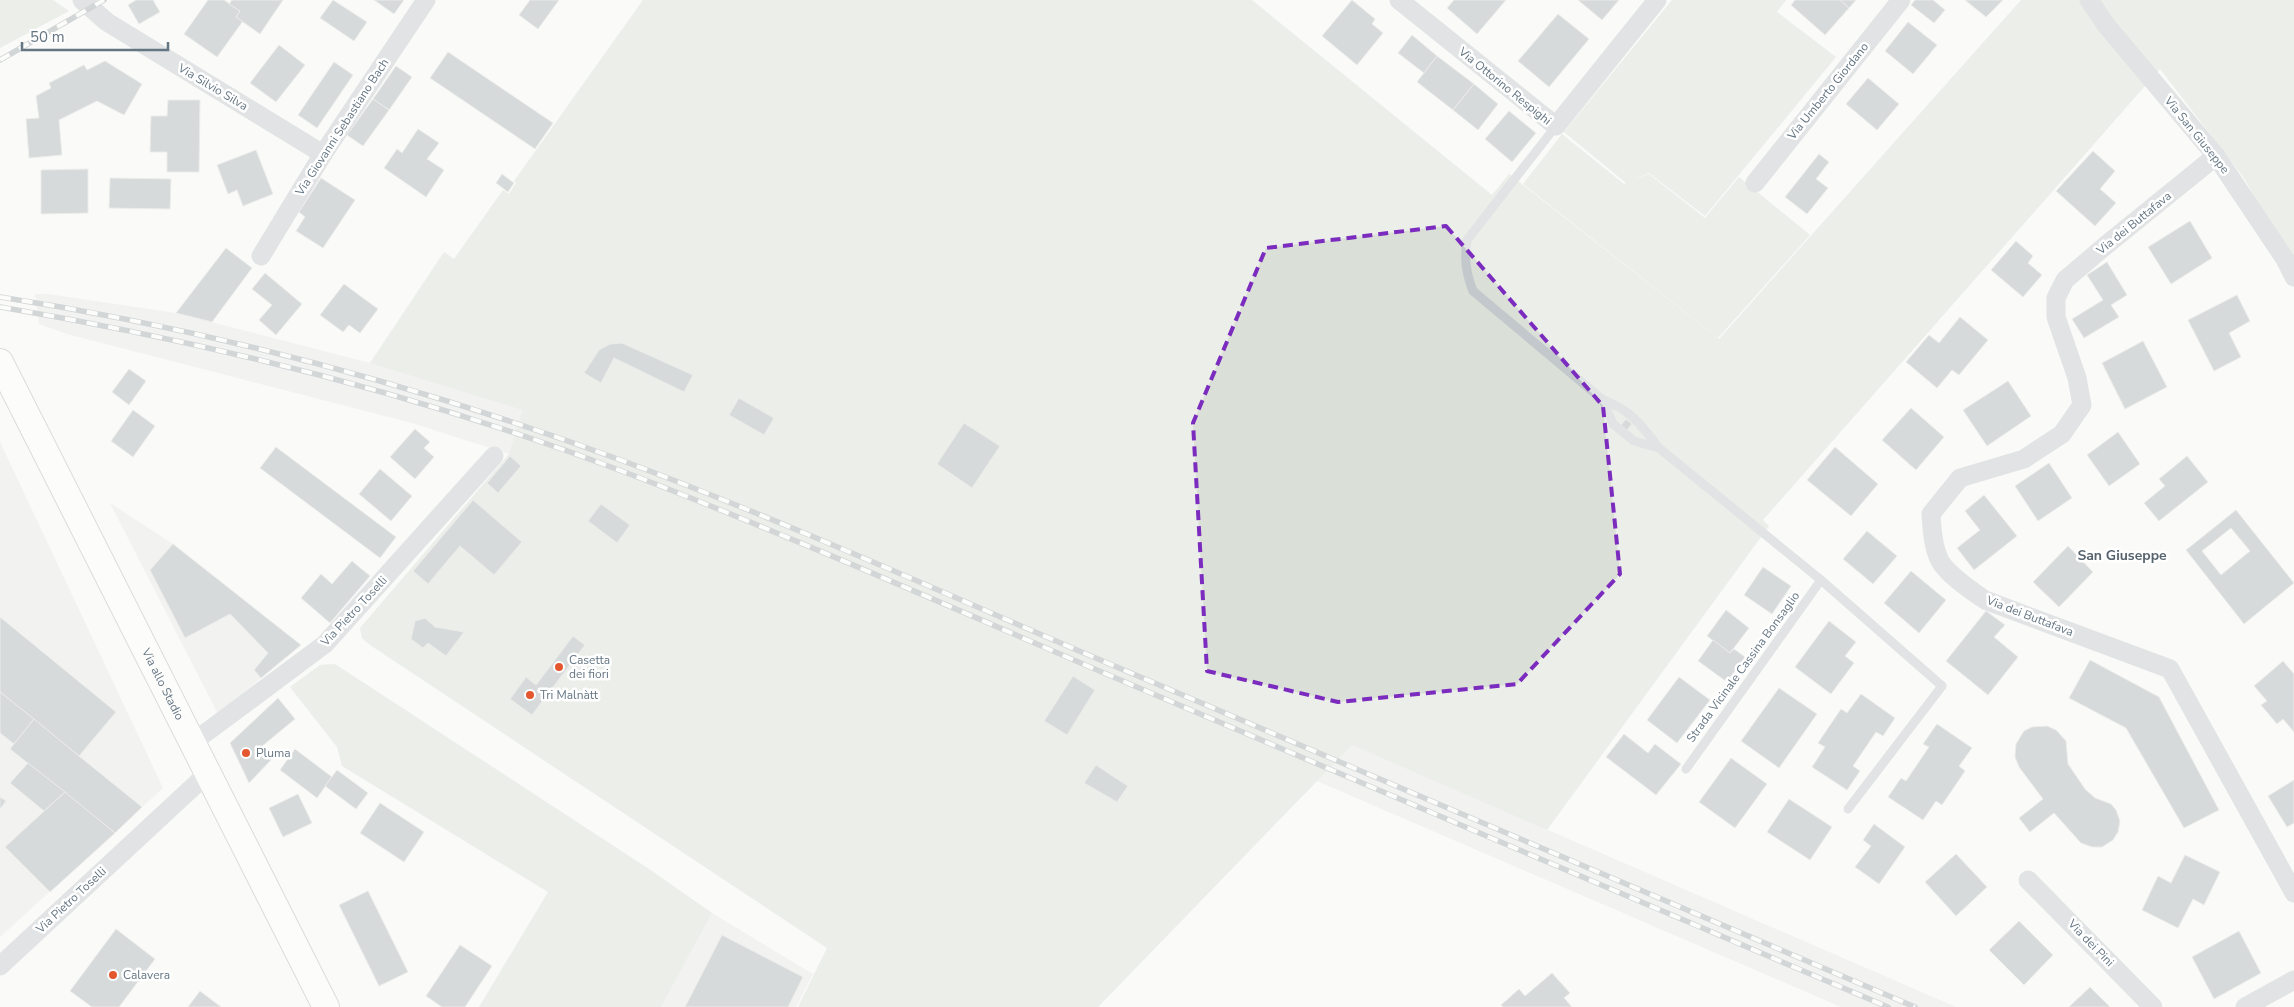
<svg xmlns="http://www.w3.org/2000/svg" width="2294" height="1007" viewBox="0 0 2294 1007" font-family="'Nunito Sans',sans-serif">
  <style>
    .built { fill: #e8e9e9 }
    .green { fill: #dadfd7 }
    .building { fill: #aab3b9; stroke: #dcdcda; fill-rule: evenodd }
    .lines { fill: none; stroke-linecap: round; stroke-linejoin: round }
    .secondary-casing { stroke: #b3babf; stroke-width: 28 }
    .lane { stroke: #c3c8cc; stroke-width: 9 }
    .street { stroke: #c3c8cc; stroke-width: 19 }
    .secondary { stroke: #fff; stroke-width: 26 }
    .rail-casing { stroke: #a2aab0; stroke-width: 5.5 }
    .rail { stroke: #fff; stroke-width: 4; stroke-dasharray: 11; stroke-linecap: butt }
    .marked { fill: none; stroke: #7b2cbf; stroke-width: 4; stroke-dasharray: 10 6; stroke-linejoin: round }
    .poi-dot { fill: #e4572e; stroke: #fff; stroke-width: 2 }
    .labels { text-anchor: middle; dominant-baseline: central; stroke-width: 5; stroke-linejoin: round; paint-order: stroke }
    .street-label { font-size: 12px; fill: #657683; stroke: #fff }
    .poi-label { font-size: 12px; fill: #657683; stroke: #fff; text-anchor: start }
    .neighbourhood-label { font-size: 14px; font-weight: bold; fill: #57646e; stroke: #fff }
  </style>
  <rect width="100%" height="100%" fill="#fafaf8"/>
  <!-- built -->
  <g class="built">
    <polygon points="35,294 48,294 176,313 370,363 523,409 1352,745 1956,1007 1841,1007 1071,675 509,454 412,423 67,334 39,324"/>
    <polygon points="0,442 163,788 0,937"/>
    <polygon points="110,503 173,544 301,645 218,714"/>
    <polygon points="712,913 813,974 796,1007 661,1007"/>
  </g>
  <!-- green -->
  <g class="green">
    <polygon points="0,0 53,0 69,11 0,48"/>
    <polygon points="643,0 1252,0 1492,195 1509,174 1719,339 2021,0 2294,0 2294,267 2244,178 2160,69 1763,520 1769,526 1547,830 1352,745 1098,1007 798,1007 827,948 370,645 362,638 360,628 509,454 523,410 370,363 444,252 454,259 503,190 509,194 516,183 514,181"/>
    <polygon points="1672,0 1786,0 1777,12 1836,57 1705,216 1649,173 1631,181 1649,174 1705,218 1739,177 1810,235 1718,338 1523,184 1562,134 1624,184 1626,183 1564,132"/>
    <polygon points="335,664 649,869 712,913 661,1007 479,1007 548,892 342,766 337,747 290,687 320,665"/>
  </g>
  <!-- building -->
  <g class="building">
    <polygon points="136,0 153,0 160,12 139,24 128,5"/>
    <polygon points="208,0 224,0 240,11 236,17 243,21 217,57 184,34"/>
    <polygon points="232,0 283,0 260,34 236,17 240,11 229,4"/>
    <polygon points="333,0 367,22 354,41 320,18"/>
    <polygon points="374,0 404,0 394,14"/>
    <polygon points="530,0 559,0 538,29 519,15"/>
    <polygon points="1352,0 1375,19 1372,24 1383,33 1357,65 1322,36"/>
    <polygon points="1454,0 1506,0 1477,34 1447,8"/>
    <polygon points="1578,0 1619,0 1602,20"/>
    <polygon points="1795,0 1840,0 1849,8 1825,35 1791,5"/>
    <polygon points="1840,0 1856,0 1849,8"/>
    <polygon points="1915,0 1933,0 1945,10 1934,23 1911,5"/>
    <polygon points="1965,0 2003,0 1986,17"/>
    <polygon points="1558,14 1589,39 1549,87 1518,61"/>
    <polygon points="1908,22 1937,45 1913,74 1885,51"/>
    <polygon points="1412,35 1437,56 1424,73 1398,53"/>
    <polygon points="279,45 305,65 276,102 250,83"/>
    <polygon points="448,52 553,123 535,149 430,78"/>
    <polygon points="1437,56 1474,84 1453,110 1417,82"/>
    <polygon points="105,61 142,84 124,115 97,101 59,120 62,155 29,158 26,119 39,118 36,96 51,88 49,83 84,65 87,70"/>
    <polygon points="334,62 353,75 317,128 298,115"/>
    <polygon points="396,66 412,77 389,110 373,99"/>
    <polygon points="1868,78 1899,104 1877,130 1846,104"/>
    <polygon points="1474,84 1498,104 1478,130 1453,110"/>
    <polygon points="373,99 389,110 363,146 347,135"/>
    <polygon points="168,100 200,100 199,172 167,172 167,152 150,152 151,116 167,116"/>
    <polygon points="1509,111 1536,133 1512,162 1485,139"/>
    <polygon points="418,129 439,143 427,159 444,170 426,197 384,168 397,149 402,153"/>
    <polygon points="256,150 273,194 243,206 237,190 228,194 217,165"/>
    <polygon points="2093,151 2115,171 2100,189 2116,203 2095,226 2056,191"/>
    <polygon points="1819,154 1829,162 1816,179 1828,188 1807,214 1785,197"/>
    <polygon points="88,169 88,213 41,214 41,170"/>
    <polygon points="502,174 514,183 508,192 496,183"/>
    <polygon points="110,178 171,179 170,209 109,208"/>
    <polygon points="321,178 355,200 323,248 296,231 305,217 299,212"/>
    <polygon points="2190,221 2212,258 2171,284 2148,247"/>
    <polygon points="2016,241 2033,256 2028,263 2042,275 2023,297 1991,270"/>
    <polygon points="226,248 252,268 212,322 176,313"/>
    <polygon points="2107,262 2127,295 2111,305 2119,317 2084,338 2072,319 2103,300 2087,275"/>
    <polygon points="265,273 302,304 276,335 259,320 272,305 252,289"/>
    <polygon points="344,284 378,309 360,333 349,325 343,332 320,315"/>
    <polygon points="2237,295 2250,321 2229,333 2241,357 2214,371 2188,320"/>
    <polygon points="1960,317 1988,340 1959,375 1952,370 1937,388 1906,362 1929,335 1939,343"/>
    <polygon points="2143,341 2167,387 2125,409 2102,363"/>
    <polygon points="622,343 693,375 684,392 614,358 601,383 584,373 599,350 610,344"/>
    <polygon points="129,369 146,381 129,405 112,392"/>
    <polygon points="2008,381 2031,416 1987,446 1963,410"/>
    <polygon points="739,398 774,418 764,435 729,415"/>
    <polygon points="1911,408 1944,437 1916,470 1882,440"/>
    <polygon points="133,410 155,426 133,457 111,441"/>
    <polygon points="1626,419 1632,424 1627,430 1621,425"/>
    <polygon points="964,423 1000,446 972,488 937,464"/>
    <polygon points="415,429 430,442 424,448 434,457 415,479 390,457"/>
    <polygon points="2118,432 2140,464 2109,486 2087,455"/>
    <polygon points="276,447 396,537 380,558 260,468"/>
    <polygon points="1835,447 1878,484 1851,516 1807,480"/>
    <polygon points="510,456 521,466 498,493 487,483"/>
    <polygon points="2187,456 2208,482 2159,521 2144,503 2165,486 2159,479"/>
    <polygon points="2049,463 2072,498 2038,521 2015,486"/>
    <polygon points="380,469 412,496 391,521 359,494"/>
    <polygon points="1984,495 2017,536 1974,570 1957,548 1980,530 1965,511"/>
    <polygon points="473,500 522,542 494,575 460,546 428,584 413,571"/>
    <polygon points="601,504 630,525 617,543 588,521"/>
    <path d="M2236 510 2294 583 2244 624 2186 550ZM2231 528 2250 551 2221 575 2202 551Z"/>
    <polygon points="1867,531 1897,556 1873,584 1843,559"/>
    <polygon points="173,544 301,645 261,678 254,670 268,653 230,614 185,638 150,570"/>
    <polygon points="2068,546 2093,572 2059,607 2033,582"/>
    <polygon points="352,561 370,576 330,623 301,598 321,574 332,584"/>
    <polygon points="1763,567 1791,586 1772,614 1744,595"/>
    <polygon points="1911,571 1946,600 1919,633 1884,603"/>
    <polygon points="1726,610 1749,628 1730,653 1707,636"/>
    <polygon points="1986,611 2005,625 1994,637 2018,657 1988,695 1946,661"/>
    <polygon points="0,617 116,712 79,756 0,692"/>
    <polygon points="425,618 435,627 464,632 446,656 428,643 423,648 411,639 415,621"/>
    <polygon points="1829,621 1856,642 1845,656 1854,663 1831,694 1795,667"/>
    <polygon points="573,636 585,645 532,715 510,699 526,677 536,685"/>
    <polygon points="1713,640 1730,653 1734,649 1745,657 1727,682 1698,661"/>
    <polygon points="2090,660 2159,697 2219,810 2184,828 2126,728 2069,698"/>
    <polygon points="2283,661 2294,674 2294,732 2283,719 2277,724 2261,705 2267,701 2254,686"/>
    <polygon points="1073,676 1095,690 1067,735 1044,721"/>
    <polygon points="1679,677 1710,700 1677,743 1647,720"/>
    <polygon points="1779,688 1817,714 1779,768 1741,741"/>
    <polygon points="0,692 34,719 14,744 0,733"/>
    <polygon points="1861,694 1895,718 1883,736 1876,732 1853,766 1860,771 1847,790 1812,767 1825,747 1818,743 1841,709 1847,713"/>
    <polygon points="278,698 295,719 261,747 272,759 249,783 230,743"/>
    <polygon points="34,719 79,756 142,807 115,833 10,749"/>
    <polygon points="1937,724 1972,748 1959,766 1965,771 1942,805 1936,801 1923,820 1888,797 1901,778 1906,781 1929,747 1923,744"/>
    <polygon points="2047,726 2056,730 2066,741 2068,764 2085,789 2095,798 2111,804 2116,810 2120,821 2118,832 2113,840 2102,847 2092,847 2081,843 2054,813 2030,832 2019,818 2043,799 2019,767 2015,757 2016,744 2024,731 2032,727"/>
    <polygon points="1624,734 1648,753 1655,744 1681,764 1656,795 1606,757"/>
    <polygon points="295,749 332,777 317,798 280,770"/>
    <polygon points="1731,758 1767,784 1735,828 1699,802"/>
    <polygon points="28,763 65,792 44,811 10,783"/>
    <polygon points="1096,765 1128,786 1117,802 1084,783"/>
    <polygon points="337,770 368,793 356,809 325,786"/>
    <polygon points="2294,780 2294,823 2287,827 2268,796"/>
    <polygon points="65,792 115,833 50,892 5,847"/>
    <polygon points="298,794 312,823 283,837 269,808"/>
    <polygon points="0,797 6,801 0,809"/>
    <polygon points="1789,799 1832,827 1810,860 1767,832"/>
    <polygon points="380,803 424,832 404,862 360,833"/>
    <polygon points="1874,824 1905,847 1879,884 1855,867 1871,846 1863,840"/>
    <polygon points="1956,854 1987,887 1956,916 1925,882"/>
    <polygon points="2185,855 2220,872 2204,905 2193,899 2178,928 2142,910 2158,876 2171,883"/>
    <polygon points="368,891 408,972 379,986 339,905"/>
    <polygon points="2019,921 2053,955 2024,985 1989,950"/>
    <polygon points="116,929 155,959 119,1007 92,1007 70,991"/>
    <polygon points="2239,931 2261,973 2214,999 2192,957"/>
    <polygon points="722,935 803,977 788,1007 685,1007"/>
    <polygon points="460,945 492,966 465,1007 442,1007 426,996"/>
    <polygon points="1552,973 1570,993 1564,998 1572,1007 1503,1007 1501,1005 1519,989 1525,996"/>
    <polygon points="2090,987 2110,1007 2069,1007"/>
    <polygon points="200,991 221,1007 188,1007"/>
  </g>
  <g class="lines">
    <defs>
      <g id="secondary">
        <path id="s1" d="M0 362 326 1007"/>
      </g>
    </defs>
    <!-- secondary casing -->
    <use href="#secondary" class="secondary-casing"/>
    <!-- lane -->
    <g class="lane">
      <path d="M1556 126 1467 240C1464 259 1466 273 1473 291L1603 400 1613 424 1634 441 1659 448 1821 580 1942 686 1848 809"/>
      <path d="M1603 400C1630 409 1642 426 1659 448"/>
      <polyline points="1686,769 1821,580"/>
    </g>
    <!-- street -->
    <g class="street">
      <polyline points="82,0 107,22 323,154"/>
      <polyline points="1399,0 1556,126 1657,0"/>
      <polyline points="2089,0 2106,25 2216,156 2285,259 2294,277"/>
      <path d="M2216 156 2105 246 2065 280 2056 298V317L2077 378 2082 405 2062 434 2024 459 1960 478 1931 514C1932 530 1933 547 1940 561 1948 575 1972 591 1985 600L2170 669 2294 893"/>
      <polyline points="1755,183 1901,0"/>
      <polyline points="261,256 323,154 426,0"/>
      <polyline points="192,743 325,644 494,456"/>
      <polyline points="2028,880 2153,1007"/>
      <polyline points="0,966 207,774"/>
      <polyline points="2245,1007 2294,980"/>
    </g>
    <!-- secondary -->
    <use href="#secondary" class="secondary"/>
    <defs>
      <g id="rail">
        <polyline points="0,60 104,0"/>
        <path d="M0 297C213 330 424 387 626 462 783 521 937 590 1091 656 1366 773 1640 890 1915 1007"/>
        <path d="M0 307C213 343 425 396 627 473 788 535 946 605 1104 673 1365 784 1627 896 1888 1007"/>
      </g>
    </defs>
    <!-- rail casing -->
    <use href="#rail" class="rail-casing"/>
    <!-- rail -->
    <use href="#rail" class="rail"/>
  </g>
  <!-- marked area -->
  <path d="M0 0H2294V1007H0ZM1446 226 1603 406 1620 574 1517 684 1338 702 1207 671 1193 423 1266 248Z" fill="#fafaf8" fill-opacity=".55" fill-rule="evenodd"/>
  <path class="marked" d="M1446 226 1603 406 1620 574 1517 684 1338 702 1207 671 1193 423 1266 248Z"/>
  <!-- markers -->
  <g class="poi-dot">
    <circle cx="559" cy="667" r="5"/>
    <circle cx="530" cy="695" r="5"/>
    <circle cx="246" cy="753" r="5"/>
    <circle cx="113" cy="975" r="5"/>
  </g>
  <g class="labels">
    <!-- street labels -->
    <g class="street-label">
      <text transform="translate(1505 86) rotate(39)">Via Ottorino Respighi</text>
      <text transform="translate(213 87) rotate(31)">Via Silvio Silva</text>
      <text transform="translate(1828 91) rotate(-51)">Via Umberto Giordano</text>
      <text transform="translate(342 127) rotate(-57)">Via Giovanni Sebastiano Bach</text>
      <text transform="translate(2197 135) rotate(51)">Via San Giuseppe</text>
      <text transform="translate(2134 223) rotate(-39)">Via dei Buttafava</text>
      <text transform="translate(354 611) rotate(-47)">Via Pietro Toselli</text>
      <text transform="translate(2030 616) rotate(21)">Via dei Buttafava</text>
      <text transform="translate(1743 667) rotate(-54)">Strada Vicinale Cassina Bonsaglio</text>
      <text stroke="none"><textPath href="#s1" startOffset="361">Via allo Stadio</textPath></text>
      <text transform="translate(71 900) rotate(-43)">Via Pietro Toselli</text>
      <text transform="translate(2091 943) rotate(46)">Via dei Pini</text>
    </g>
    <!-- poi labels -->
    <g class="poi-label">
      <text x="569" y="660">Casetta<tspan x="569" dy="14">dei fiori</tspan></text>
      <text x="540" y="695">Tri Malnàtt</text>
      <text x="256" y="753">Pluma</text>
      <text x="123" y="975">Calavera</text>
    </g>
    <!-- neighbourhood labels -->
    <g class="neighbourhood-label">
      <text x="2122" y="555">San Giuseppe</text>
    </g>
  </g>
  <!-- scale -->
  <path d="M22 42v8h146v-8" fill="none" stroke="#657683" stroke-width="2.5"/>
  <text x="30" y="42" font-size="15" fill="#657683" stroke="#ffffff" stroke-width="4" paint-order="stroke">50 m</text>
</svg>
